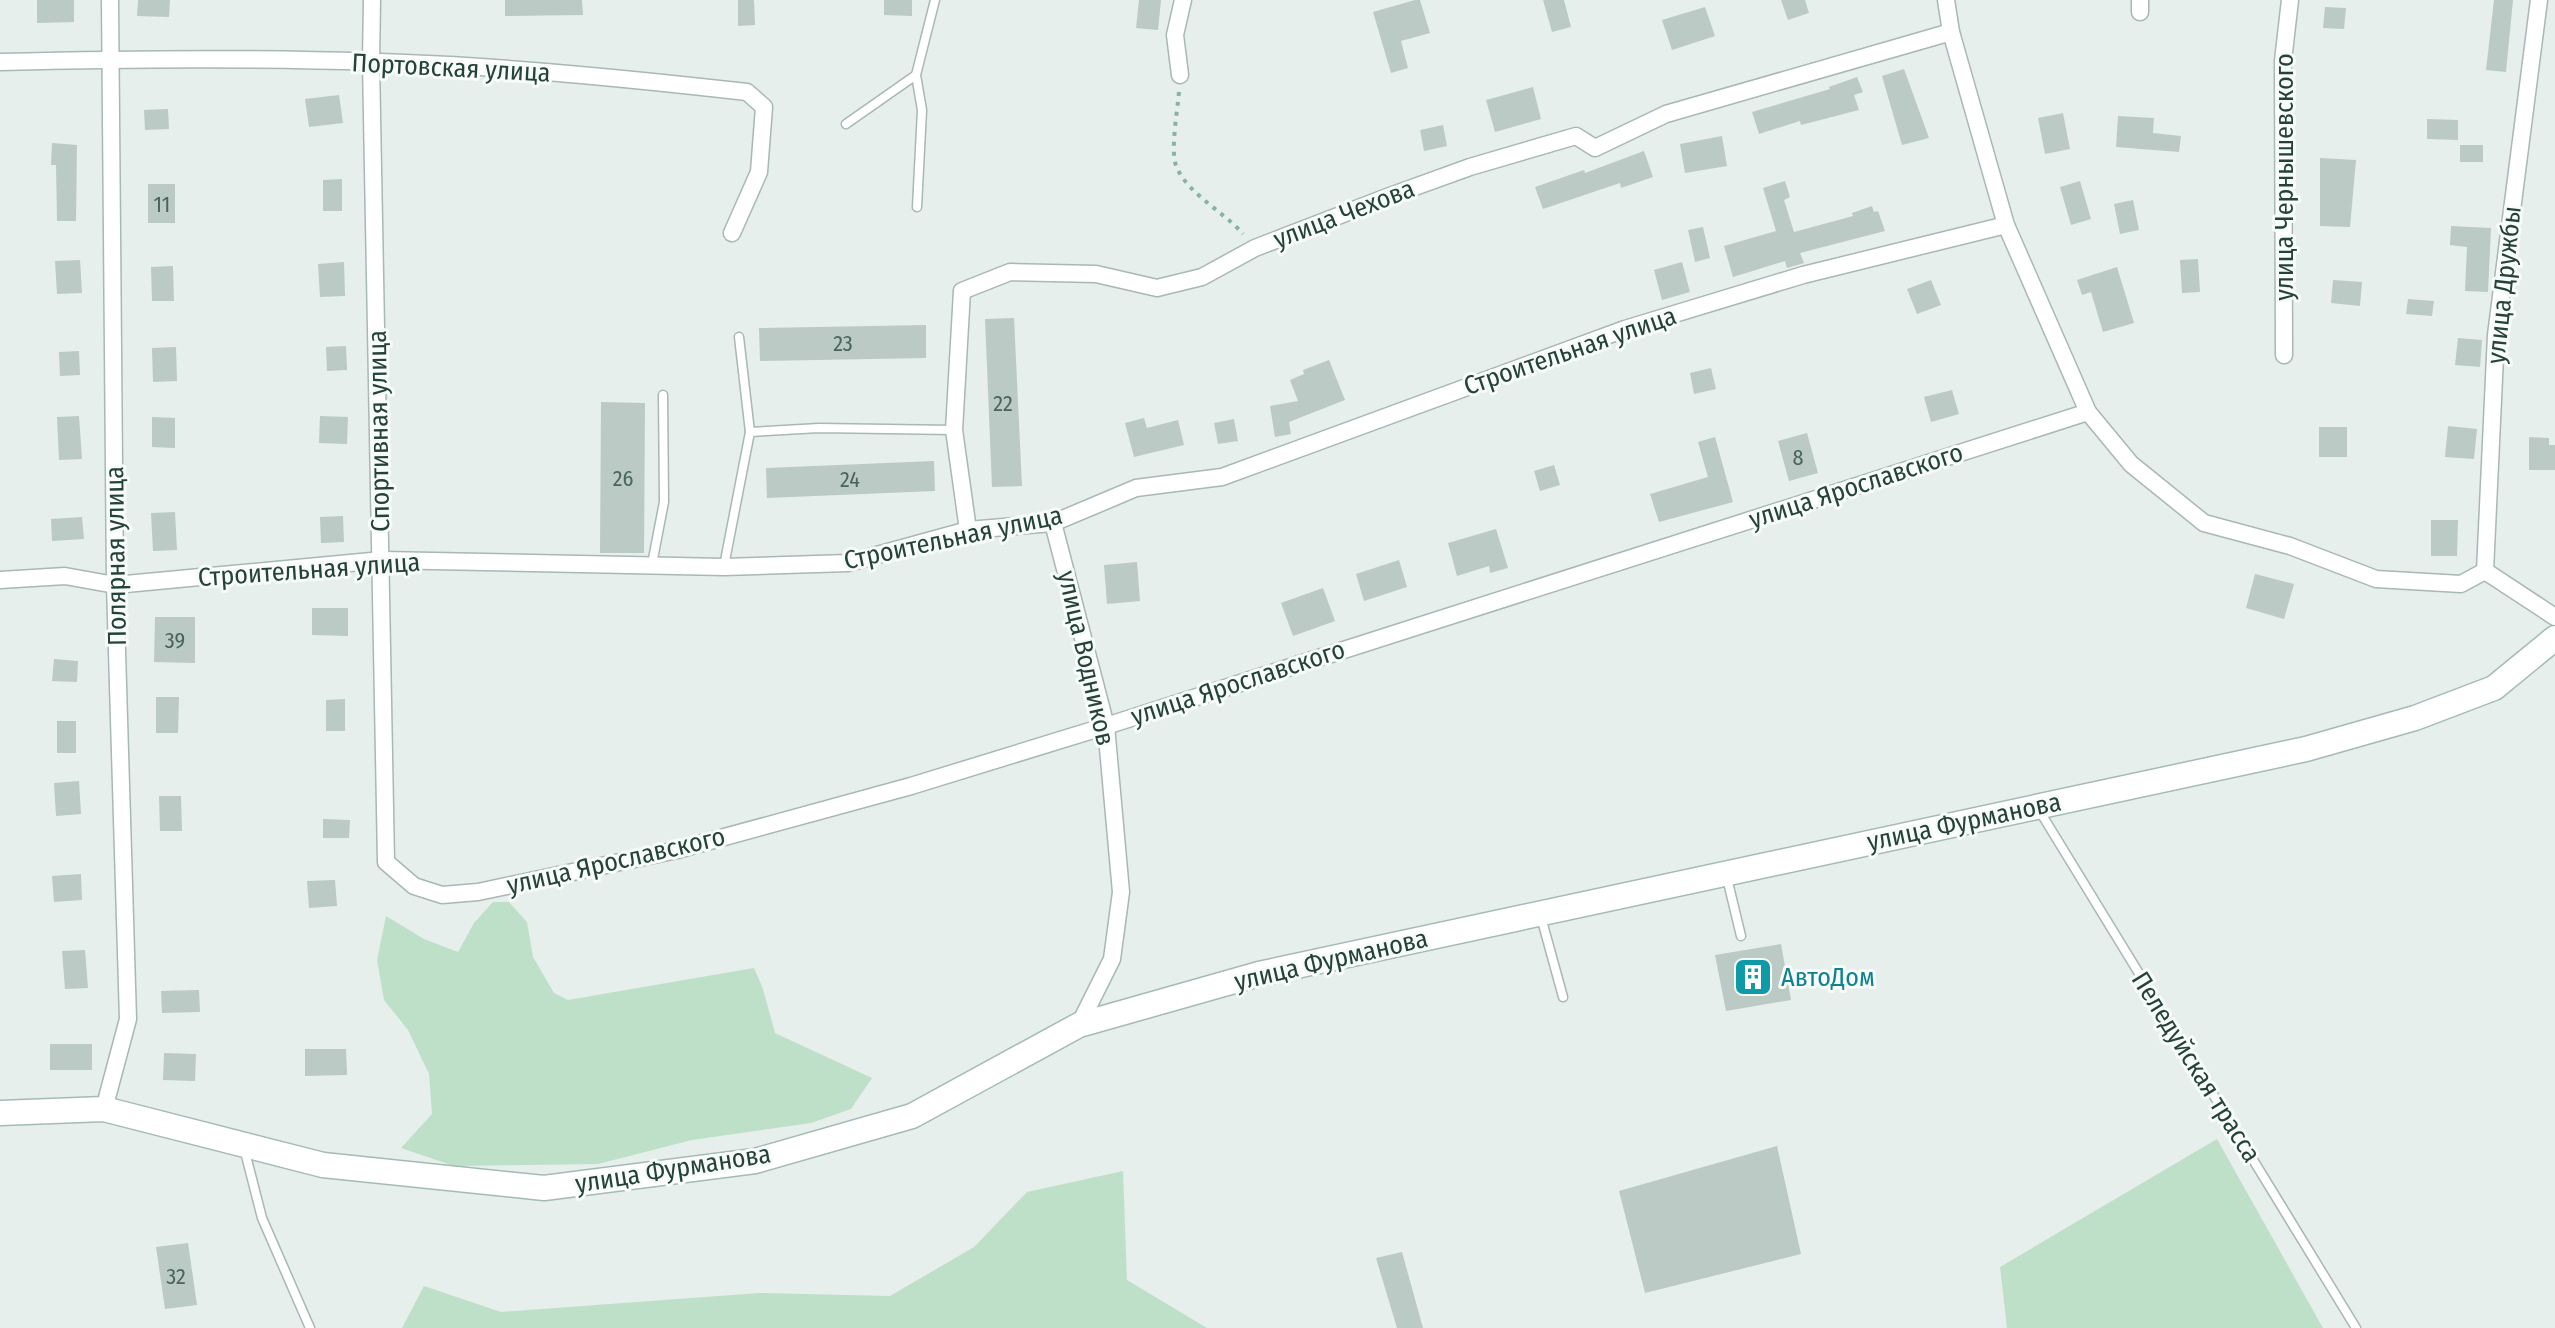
<svg xmlns="http://www.w3.org/2000/svg" width="2555" height="1328" viewBox="0 0 2555 1328" font-family="'Fira Sans Condensed',sans-serif">
  <style>
    .green { fill: #bfe0c8 }
    .building { fill: #bbcac4 }
    .lines { fill: none; stroke-linecap: round; stroke-linejoin: round }
    .lane-casing { stroke: #a8b8b2; stroke-width: 11 }
    .street-casing { stroke: #a8b8b2; stroke-width: 19 }
    .secondary-casing { stroke: #a4bbb3; stroke-width: 27 }
    .path { stroke: #86b3a5; stroke-width: 4; stroke-dasharray: 4 6; stroke-linecap: butt }
    .lane { stroke: #fff; stroke-width: 8 }
    .street { stroke: #fff; stroke-width: 16 }
    .secondary { stroke: #fff; stroke-width: 24 }
    .labels { text-anchor: middle; dominant-baseline: central; stroke-width: 6; stroke-linejoin: round; paint-order: stroke }
    .number-label { font-size: 22px; fill: #4a645c }
    .street-label { font-size: 26px; fill: #24423a; stroke: #f7fbf9 }
    .culture-label { font-size: 26px; fill: #0d838f; stroke: #f7fbf9; text-anchor: start }
  </style>
  <rect width="100%" height="100%" fill="#e6efeb"/>
  <!-- green -->
  <g class="green">
    <polygon points="493,902 509,902 527,922 533,957 554,993 568,1000 754,968 763,989 775,1033 872,1078 851,1109 811,1123 692,1140 598,1164 454,1166 401,1148 432,1114 429,1074 408,1030 384,1000 377,960 386,916 424,939 458,952 474,923"/>
    <polygon points="2217,1139 2323,1328 2007,1328 2000,1267"/>
    <polygon points="1123,1171 1127,1280 1207,1328 402,1328 424,1286 501,1312 759,1293 890,1296 974,1247 1027,1192"/>
  </g>
  <!-- building -->
  <g class="building">
    <polygon points="37,0 74,0 74,22 37,23"/>
    <polygon points="138,0 170,0 169,17 137,16"/>
    <polygon points="505,0 582,0 583,15 505,16"/>
    <polygon points="738,0 754,0 755,25 738,26"/>
    <polygon points="884,0 912,0 912,16 884,15"/>
    <polygon points="1139,0 1161,0 1158,30 1136,28"/>
    <polygon points="1415,0 1420,0 1430,33 1401,41 1408,68 1391,73 1373,12"/>
    <polygon points="1543,0 1564,0 1571,27 1552,32"/>
    <polygon points="1781,0 1805,0 1809,13 1788,20"/>
    <polygon points="2494,0 2513,0 2506,72 2486,70"/>
    <polygon points="1705,7 1715,36 1672,50 1662,20"/>
    <polygon points="2325,7 2346,8 2344,29 2323,28"/>
    <polygon points="1904,69 1929,138 1902,145 1882,76"/>
    <polygon points="1857,77 1863,92 1854,95 1859,110 1801,125 1800,121 1759,134 1752,112 1830,89 1829,87"/>
    <polygon points="1533,87 1541,119 1495,132 1486,100"/>
    <polygon points="339,95 343,123 309,127 305,99"/>
    <polygon points="168,109 169,129 145,130 144,110"/>
    <polygon points="2063,113 2070,149 2045,154 2038,118"/>
    <polygon points="2118,116 2154,118 2153,133 2181,136 2179,152 2116,147"/>
    <polygon points="2427,119 2458,120 2458,140 2427,139"/>
    <polygon points="1443,125 1447,146 1424,151 1420,130"/>
    <polygon points="1722,136 1727,166 1685,173 1680,144"/>
    <polygon points="52,143 77,145 76,221 57,221 56,165 51,165"/>
    <rect x="2460" y="145" width="23" height="17"/>
    <polygon points="1644,151 1653,177 1621,188 1620,183 1543,209 1535,187 1584,170 1585,173"/>
    <polygon points="2320,158 2356,160 2350,227 2320,226"/>
    <polygon points="342,179 342,211 323,211 323,180"/>
    <polygon points="1785,181 1790,197 1784,200 1794,232 1853,216 1852,213 1872,206 1874,212 1878,211 1885,231 1800,253 1804,263 1787,268 1785,261 1733,277 1724,246 1776,231 1763,188"/>
    <polygon points="2080,181 2091,219 2071,225 2060,187"/>
    <rect x="148" y="184" width="27" height="39"/>
    <polygon points="2133,200 2139,230 2120,234 2114,204"/>
    <polygon points="2451,226 2491,228 2488,292 2465,291 2467,247 2450,245"/>
    <polygon points="1703,227 1710,258 1695,262 1688,230"/>
    <polygon points="2198,259 2200,292 2182,293 2180,260"/>
    <polygon points="80,260 82,293 57,294 55,261"/>
    <polygon points="344,262 345,296 320,297 318,264"/>
    <polygon points="1682,262 1690,292 1662,300 1654,270"/>
    <polygon points="173,266 174,301 152,301 151,267"/>
    <polygon points="2117,267 2134,323 2103,332 2091,292 2082,295 2077,280"/>
    <polygon points="1931,280 1941,305 1917,314 1907,289"/>
    <polygon points="2333,280 2362,282 2360,306 2331,303"/>
    <polygon points="2408,299 2434,301 2432,316 2406,314"/>
    <polygon points="1014,318 1022,486 992,487 985,319"/>
    <polygon points="926,325 926,358 760,361 759,328"/>
    <polygon points="2458,338 2482,340 2480,367 2455,365"/>
    <polygon points="346,346 347,370 327,371 326,347"/>
    <polygon points="176,347 177,381 153,382 152,348"/>
    <polygon points="79,351 80,375 60,376 59,352"/>
    <polygon points="1329,360 1345,400 1289,422 1291,434 1275,437 1270,406 1298,401 1290,380 1304,374 1303,370"/>
    <polygon points="1711,368 1716,389 1694,394 1690,373"/>
    <polygon points="1952,390 1959,414 1931,422 1924,397"/>
    <polygon points="601,402 645,403 644,553 600,553"/>
    <polygon points="79,416 82,459 59,460 57,417"/>
    <polygon points="320,416 348,417 347,444 319,443"/>
    <polygon points="152,417 175,418 175,448 152,447"/>
    <polygon points="1144,418 1147,428 1178,420 1184,445 1134,457 1125,423"/>
    <polygon points="1234,419 1238,441 1218,444 1214,423"/>
    <polygon points="2448,426 2477,429 2474,459 2445,457"/>
    <rect x="2319" y="427" width="28" height="30"/>
    <polygon points="1807,433 1818,473 1789,481 1778,441"/>
    <polygon points="1715,437 1733,502 1659,522 1650,494 1708,477 1698,442"/>
    <polygon points="2529,437 2549,438 2549,445 2555,445 2555,470 2529,470"/>
    <polygon points="934,461 935,491 767,498 766,468"/>
    <polygon points="1554,465 1560,485 1540,491 1534,471"/>
    <polygon points="175,512 177,550 153,551 151,513"/>
    <polygon points="343,516 344,542 321,543 320,517"/>
    <polygon points="82,517 84,539 52,541 51,519"/>
    <polygon points="2431,520 2458,520 2457,556 2431,556"/>
    <polygon points="1496,529 1508,568 1490,573 1489,566 1457,576 1448,543"/>
    <polygon points="1399,560 1407,587 1364,601 1356,574"/>
    <polygon points="1137,562 1140,601 1107,604 1104,565"/>
    <polygon points="2255,574 2294,584 2284,619 2246,608"/>
    <polygon points="1323,588 1335,621 1293,636 1281,603"/>
    <polygon points="312,608 348,608 348,636 312,635"/>
    <polygon points="155,617 195,617 195,663 154,662"/>
    <polygon points="54,659 78,661 77,682 52,681"/>
    <polygon points="156,697 179,697 178,733 156,733"/>
    <polygon points="345,699 345,731 326,731 326,700"/>
    <rect x="57" y="721" width="19" height="32"/>
    <polygon points="79,781 81,814 56,816 54,783"/>
    <polygon points="159,796 181,796 182,831 160,831"/>
    <polygon points="323,819 350,820 349,838 323,838"/>
    <polygon points="81,874 82,900 54,902 52,876"/>
    <polygon points="335,880 337,906 309,908 307,881"/>
    <polygon points="1781,944 1791,1000 1726,1011 1715,955"/>
    <polygon points="85,950 88,988 65,989 62,951"/>
    <polygon points="199,990 200,1012 162,1013 161,991"/>
    <rect x="50" y="1044" width="42" height="26"/>
    <polygon points="305,1049 346,1049 347,1075 305,1076"/>
    <polygon points="164,1053 196,1054 195,1081 163,1080"/>
    <polygon points="1777,1146 1801,1254 1645,1293 1619,1191"/>
    <polygon points="188,1243 197,1305 165,1309 156,1247"/>
    <polygon points="1402,1252 1423,1328 1397,1328 1376,1258"/>
  </g>
  <g class="lines">
    <defs>
      <g id="lane">
        <polyline points="916,75 922,110 917,207"/>
        <polyline points="846,124 916,75 935,0"/>
        <polyline points="739,337 750,432"/>
        <polyline points="652,564 664,502 663,395"/>
        <polyline points="724,566 750,432 819,428 954,430"/>
        <polyline points="2039,810 2356,1328"/>
        <polyline points="1727,878 1741,936"/>
        <polyline points="1541,917 1563,997"/>
        <polyline points="244,1148 262,1218 310,1328"/>
      </g>
      <g id="street">
        <polyline points="372,0 371,62 386,862 414,886 442,895 478,892 677,850 911,786 1106,726 2088,412"/>
        <polyline points="1946,0 1951,32 2006,225 2088,412 2131,464 2204,523 2290,546 2376,579 2461,584 2485,571 2555,617"/>
        <polyline points="2140,12 2140,0"/>
        <path d="M0 62C160 58 321 57 481 67 570 73 659 82 747 92L764 107 759 172 732 233"/>
        <polyline points="1180,75 1175,35 1183,0"/>
        <polyline points="2284,355 2283,61 2290,0"/>
        <polyline points="1053,523 1106,726 1121,892 1112,959 1079,1025"/>
        <polyline points="968,530 954,430 962,291 1010,272 1096,274 1157,288 1202,277 1255,248 1387,197 1470,167 1576,136 1595,148 1666,114 1951,32"/>
        <polyline points="2485,571 2496,335 2539,0"/>
        <polyline points="0,580 65,576 115,585 382,560 724,567 848,563 968,530 1053,523 1136,488 1222,477 1625,329 1803,275 2006,225"/>
        <polyline points="104,1109 128,1019 115,585 110,0"/>
      </g>
      <polyline id="secondary" points="0,1113 104,1109 323,1165 544,1188 755,1161 912,1116 1079,1025 1259,974 2306,749 2415,718 2494,688 2555,638"/>
    </defs>
    <!-- lane casing -->
    <use href="#lane" class="lane-casing"/>
    <!-- street casing -->
    <use href="#street" class="street-casing"/>
    <!-- secondary casing -->
    <use href="#secondary" class="secondary-casing"/>
    <!-- path -->
    <path class="path" d="M1179 92C1177 113 1173 135 1174 155 1175 187 1224 211 1243 234"/>
    <!-- lane -->
    <use href="#lane" class="lane"/>
    <!-- street -->
    <use href="#street" class="street"/>
    <!-- secondary -->
    <use href="#secondary" class="secondary"/>
  </g>
  <!-- icons -->
  <defs>
    <symbol id="building-square" viewBox="-11 -11 22 22"><rect x="-9" y="-9" width="18" height="18" rx="4" fill="#0f9aa8" stroke="#f7fbf9"/><path d="M-4-6H4V6H1V3H-1V6H-4ZM-2.5-4.3h1.7v1.8h-1.7ZM.8-4.3h1.7v1.8H.8ZM-2.5-1h1.7V.8h-1.7ZM.8-1h1.7V.8H.8Z" fill="#fff"/></symbol>
  </defs>
  <g fill-rule="evenodd">
    <use href="#building-square" x="1731" y="955" width="44" height="44"/>
  </g>
  <g class="labels">
    <!-- number labels -->
    <g class="number-label">
      <text x="162" y="204">11</text>
      <text x="843" y="343">23</text>
      <text x="1003" y="403">22</text>
      <text x="1798" y="457">8</text>
      <text x="623" y="478">26</text>
      <text x="850" y="479">24</text>
      <text x="175" y="640">39</text>
      <text x="176" y="1276">32</text>
    </g>
    <!-- street labels -->
    <g class="street-label">
      <text transform="translate(451 68) rotate(3)">Портовская улица</text>
      <text transform="translate(2284 177) rotate(-90)">улица Чернышевского</text>
      <text transform="translate(1344 214) rotate(-21)">улица Чехова</text>
      <text transform="translate(2504 285) rotate(-84)">улица Дружбы</text>
      <text transform="translate(1570 351) rotate(-19)">Строительная улица</text>
      <text transform="translate(379 431) rotate(-91)">Спортивная улица</text>
      <text transform="translate(1856 486) rotate(-18)">улица Ярославского</text>
      <text transform="translate(953 538) rotate(-12)">Строительная улица</text>
      <text transform="translate(116 556) rotate(-91)">Полярная улица</text>
      <text transform="translate(309 570) rotate(-4)">Строительная улица</text>
      <text transform="translate(1086 658) rotate(77)">улица Водников</text>
      <text transform="translate(1238 683) rotate(-18)">улица Ярославского</text>
      <text transform="translate(1964 822) rotate(-12)">улица Фурманова</text>
      <text transform="translate(616 861) rotate(-13)">улица Ярославского</text>
      <text transform="translate(1331 960) rotate(-13)">улица Фурманова</text>
      <text transform="translate(2196 1067) rotate(58)">Пеледуйская трасса</text>
      <text transform="translate(673 1169) rotate(-9)">улица Фурманова</text>
    </g>
    <!-- culture labels -->
    <g class="culture-label">
      <text x="1781" y="977">АвтоДом</text>
    </g>
  </g>
</svg>
